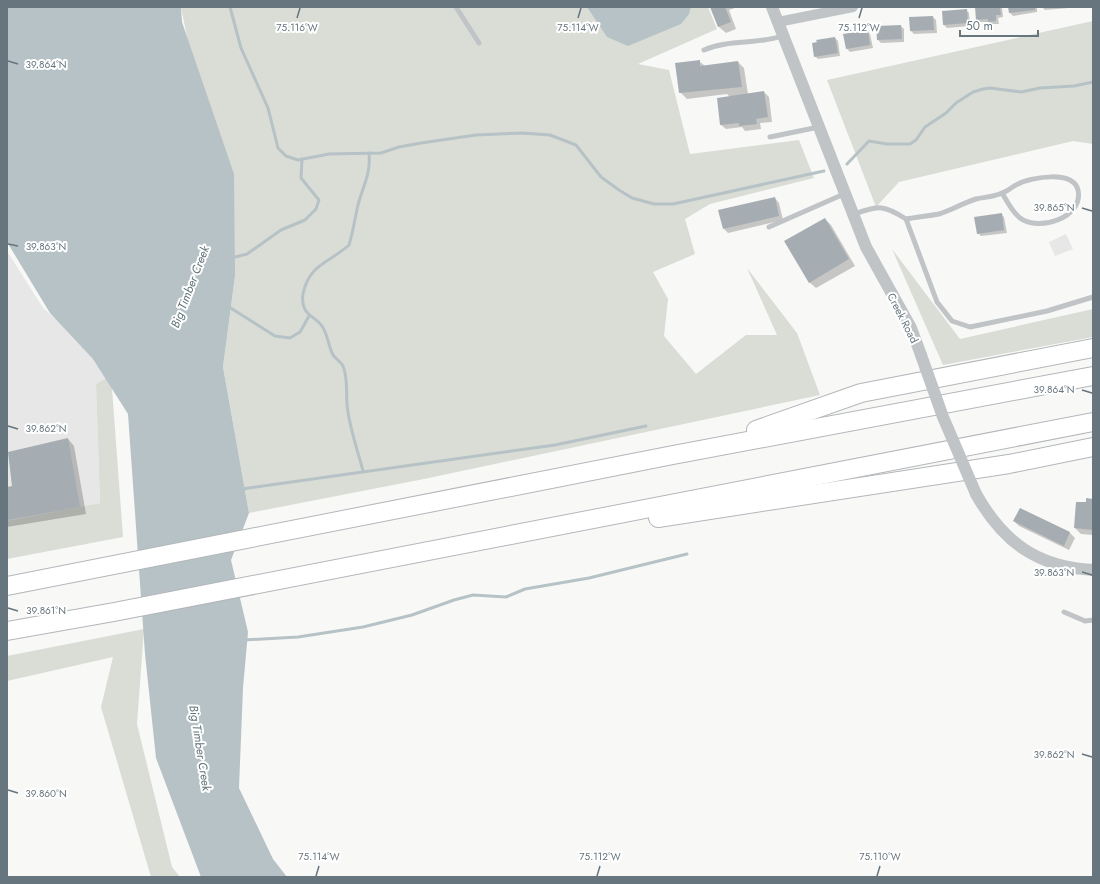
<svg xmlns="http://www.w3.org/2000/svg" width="1100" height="884" viewBox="0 0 1100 884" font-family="Jost,sans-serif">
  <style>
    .built { fill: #e6e7e6 }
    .green { fill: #d9ddd6 }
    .water { fill: #b7c2c6 }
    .shadow { fill: #0003 }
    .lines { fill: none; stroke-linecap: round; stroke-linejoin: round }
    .stream { stroke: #b7c2c6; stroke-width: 3 }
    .building { fill: #a5adb2 }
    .motorway-casing { stroke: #b3b7ba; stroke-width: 20 }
    .service { stroke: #c0c4c7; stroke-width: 5 }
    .minor { stroke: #c0c4c7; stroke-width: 10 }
    .tertiary { stroke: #c0c4c7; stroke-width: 12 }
    .motorway { stroke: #fff; stroke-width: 18 }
    .tertiary-bridge { stroke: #c0c4c7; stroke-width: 12 }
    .ticks { fill: none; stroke: #66757e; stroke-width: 1.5 }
    .labels { text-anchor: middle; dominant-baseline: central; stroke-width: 4; stroke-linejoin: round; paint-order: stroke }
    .street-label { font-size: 11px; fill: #66757e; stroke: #fff }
    .water-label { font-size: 12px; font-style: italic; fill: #617378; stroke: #fff }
    .ticks-label { font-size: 10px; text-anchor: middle; fill: #66757e; stroke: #fff; stroke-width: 4; stroke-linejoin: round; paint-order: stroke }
  </style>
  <rect width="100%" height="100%" fill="#f8f8f6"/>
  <!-- built -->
  <g class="built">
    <polygon points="1066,234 1073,249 1055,256 1049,242"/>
    <polygon points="7,251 43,308 107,363 111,375 96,384 100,503 7,521"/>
  </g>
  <!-- green -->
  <g class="green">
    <polygon points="181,7 708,7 717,29 638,64 669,70 690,154 799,140 814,178 710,204 685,219 695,254 653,272 668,299 664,336 696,374 746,335 777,335 747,268 797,333 820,395 424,479 249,513 223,367 235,276"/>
    <polygon points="1093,21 1093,144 1073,141 899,182 876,207 827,80"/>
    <polygon points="892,249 960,339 1093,309 1093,337 943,365"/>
    <polygon points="111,375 123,537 7,559 7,521 100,503 96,384"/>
    <polygon points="144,629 137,724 172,867 180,877 151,877 101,707 113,657 7,681 7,656"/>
  </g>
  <!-- water -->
  <g class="water">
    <polygon points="7,7 181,7 182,22 234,174 235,276 223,367 249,513 231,560 248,632 243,688 239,788 273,859 287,877 201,877 156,758 145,654 128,414 93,359 50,313 7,242"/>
    <polygon points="587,7 691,7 689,14 681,24 628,46 607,37"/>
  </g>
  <!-- shadow -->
  <g class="shadow">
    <polygon points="711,7 738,7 729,10 736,29 726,33 719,27"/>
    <polygon points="976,7 1002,7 1003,17 998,18 999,24 992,24 989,22 980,22 977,19"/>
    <polygon points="1009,7 1037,7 1037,12 1013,16 1010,13"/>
    <polygon points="1042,7 1069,7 1069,8 1045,10"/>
    <polygon points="966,10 969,13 970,26 947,28 944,25 943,12"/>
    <polygon points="933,17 936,20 937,33 914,34 911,31"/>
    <polygon points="901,26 904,29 904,42 881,43 878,40 878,27"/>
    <polygon points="867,31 870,34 873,48 850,52 847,49"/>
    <polygon points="835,38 838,41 840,56 818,59 815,56"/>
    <polygon points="699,61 705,66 738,62 744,68 748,94 764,92 769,97 772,122 760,123 761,129 745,131 742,127 726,129 721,125 730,97 727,94 687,99 680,92"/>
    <polygon points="775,198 779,203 783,220 728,233 724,229"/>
    <polygon points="1001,214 1004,217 1007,233 981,236 978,233"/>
    <polygon points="825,219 831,225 855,266 816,288 809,282"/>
    <polygon points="68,439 74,446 86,514 7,527 7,488 13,486"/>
    <polygon points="1093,500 1093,535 1081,534 1075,528 1086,503"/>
    <polygon points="1020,509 1070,533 1075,538 1069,550 1019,526 1014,521"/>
  </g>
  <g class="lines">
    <!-- stream -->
    <g class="stream">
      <polyline points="230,7 241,48 268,108 278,148 286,156 298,160 329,154 381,153 399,147 421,143 476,135 522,133 550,135 576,145 601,177 619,190 632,198 654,204 673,204 824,171"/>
      <polyline points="847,164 869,141 887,144 910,144 916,140 925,127 946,113 956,103 973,92 983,89 990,88 1021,92 1040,88 1074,86 1093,82"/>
      <polyline points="231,258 247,254 281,230 305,220 316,209 319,200 301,178 302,159"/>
      <polyline points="229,307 275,336 290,338 300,332 309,316"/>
      <path d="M363 471C358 452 351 432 348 412 345 398 349 380 343 366 341 362 336 359 333 355 328 345 328 335 322 326 314 315 300 315 303 294 309 264 329 263 349 245 353 232 355 218 358 205 363 185 371 175 369 153"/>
      <polyline points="242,489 555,445 646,426"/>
      <polyline points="244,640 298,637 363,627 412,615 454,600 473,595 506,597 525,589 589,578 687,554"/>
    </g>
  </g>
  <!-- building -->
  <g class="building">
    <polygon points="710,7 725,7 731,22 718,27"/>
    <polygon points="975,7 1000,7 1001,15 996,15 996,21 988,22 988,19 976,20"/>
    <polygon points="1008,7 1035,7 1035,10 1009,13"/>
    <polygon points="967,9 968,23 943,25 942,11"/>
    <polygon points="933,16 934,30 910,31 909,17"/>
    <polygon points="901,25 902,39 877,40 876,26"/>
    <polygon points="868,30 870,45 846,49 843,34"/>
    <polygon points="835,37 838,53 814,57 812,43 817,42 816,40"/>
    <polygon points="700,60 700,66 738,61 742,87 679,93 675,63"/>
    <polygon points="764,91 768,117 756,119 757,124 739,126 739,123 720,125 717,98"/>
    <polygon points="775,197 779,216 723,229 718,210"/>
    <polygon points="1002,213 1004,230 977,234 974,217"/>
    <polygon points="825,218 849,259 809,283 784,241"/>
    <polygon points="68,438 80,507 7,520 7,487 12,486 8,452"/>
    <polygon points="1086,498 1093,499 1093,530 1074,528 1076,502 1086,502"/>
    <polygon points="1020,508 1070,532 1064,546 1013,521"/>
  </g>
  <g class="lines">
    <defs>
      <g id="motorway">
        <polyline points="756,430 861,393 1093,348"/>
        <polyline points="658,518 1009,464 1093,447"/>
        <polyline points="7,586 673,455 1093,376"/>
        <polyline points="7,631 114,612 1093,422"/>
      </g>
    </defs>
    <!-- motorway casing -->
    <use href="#motorway" class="motorway-casing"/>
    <!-- service -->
    <g class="service">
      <polyline points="456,7 479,43"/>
      <path d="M704 50C729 39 757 45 782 36"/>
      <polyline points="770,137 819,127"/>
      <path d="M854 214C879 206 883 204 906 219L937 302 952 321 970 327 1047 311 1093 297"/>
      <path d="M906 219C917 217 928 216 939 214 952 210 963 203 976 199 984 197 994 197 1002 193 1008 191 1013 186 1018 184 1032 177 1073 170 1078 190 1084 218 1038 232 1020 218 1012 212 1007 201 1002 193"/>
      <polyline points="769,227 844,194"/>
      <polyline points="1064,612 1085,621 1093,620"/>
    </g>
    <!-- minor -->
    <polyline class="minor" points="778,22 853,7"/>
    <!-- tertiary -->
    <g class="tertiary">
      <polyline points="772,7 866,247 911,328 921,355"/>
      <path d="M976 494C1003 542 1037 567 1093 570"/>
    </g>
    <!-- motorway -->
    <use href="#motorway" class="motorway"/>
    <!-- tertiary-bridge -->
    <polyline class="tertiary-bridge" points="921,355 943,417 976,494"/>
  </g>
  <!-- ticks -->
  <path class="ticks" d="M297 18 300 8M578 18 581 8M859 18 862 8M8 61 18 64M1082 208 1092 211M8 244 18 246M1082 390 1092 393M8 426 18 429M1082 572 1092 575M8 608 18 611M1082 754 1092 757M8 790 18 793M316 876 319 866M597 876 600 866M877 876 880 866"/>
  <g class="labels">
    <!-- street labels -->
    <g class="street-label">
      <text transform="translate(903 318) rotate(63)">Creek Road</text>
    </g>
    <!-- water labels -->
    <g class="water-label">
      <text transform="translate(190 287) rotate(-69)">Big Timber Creek</text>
      <text transform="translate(200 748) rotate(81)">Big Timber Creek</text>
    </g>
  </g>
  <g class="ticks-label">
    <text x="297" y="31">75.116°W</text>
    <text x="578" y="31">75.114°W</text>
    <text x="859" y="31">75.112°W</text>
    <text x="46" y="68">39.864°N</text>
    <text x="1054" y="211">39.865°N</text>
    <text x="46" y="250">39.863°N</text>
    <text x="1054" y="393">39.864°N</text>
    <text x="46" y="432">39.862°N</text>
    <text x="1054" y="576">39.863°N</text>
    <text x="46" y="614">39.861°N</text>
    <text x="1054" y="758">39.862°N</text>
    <text x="46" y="797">39.860°N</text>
    <text x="319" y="860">75.114°W</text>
    <text x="600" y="860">75.112°W</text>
    <text x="880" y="860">75.110°W</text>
  </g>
  <!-- border -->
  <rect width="1100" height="884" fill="none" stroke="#66757e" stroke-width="16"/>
  <!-- scale -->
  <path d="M960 30v6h78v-6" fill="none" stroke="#66757e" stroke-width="2"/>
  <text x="966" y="30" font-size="12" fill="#66757e" stroke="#ffffff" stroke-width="3" paint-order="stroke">50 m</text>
</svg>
